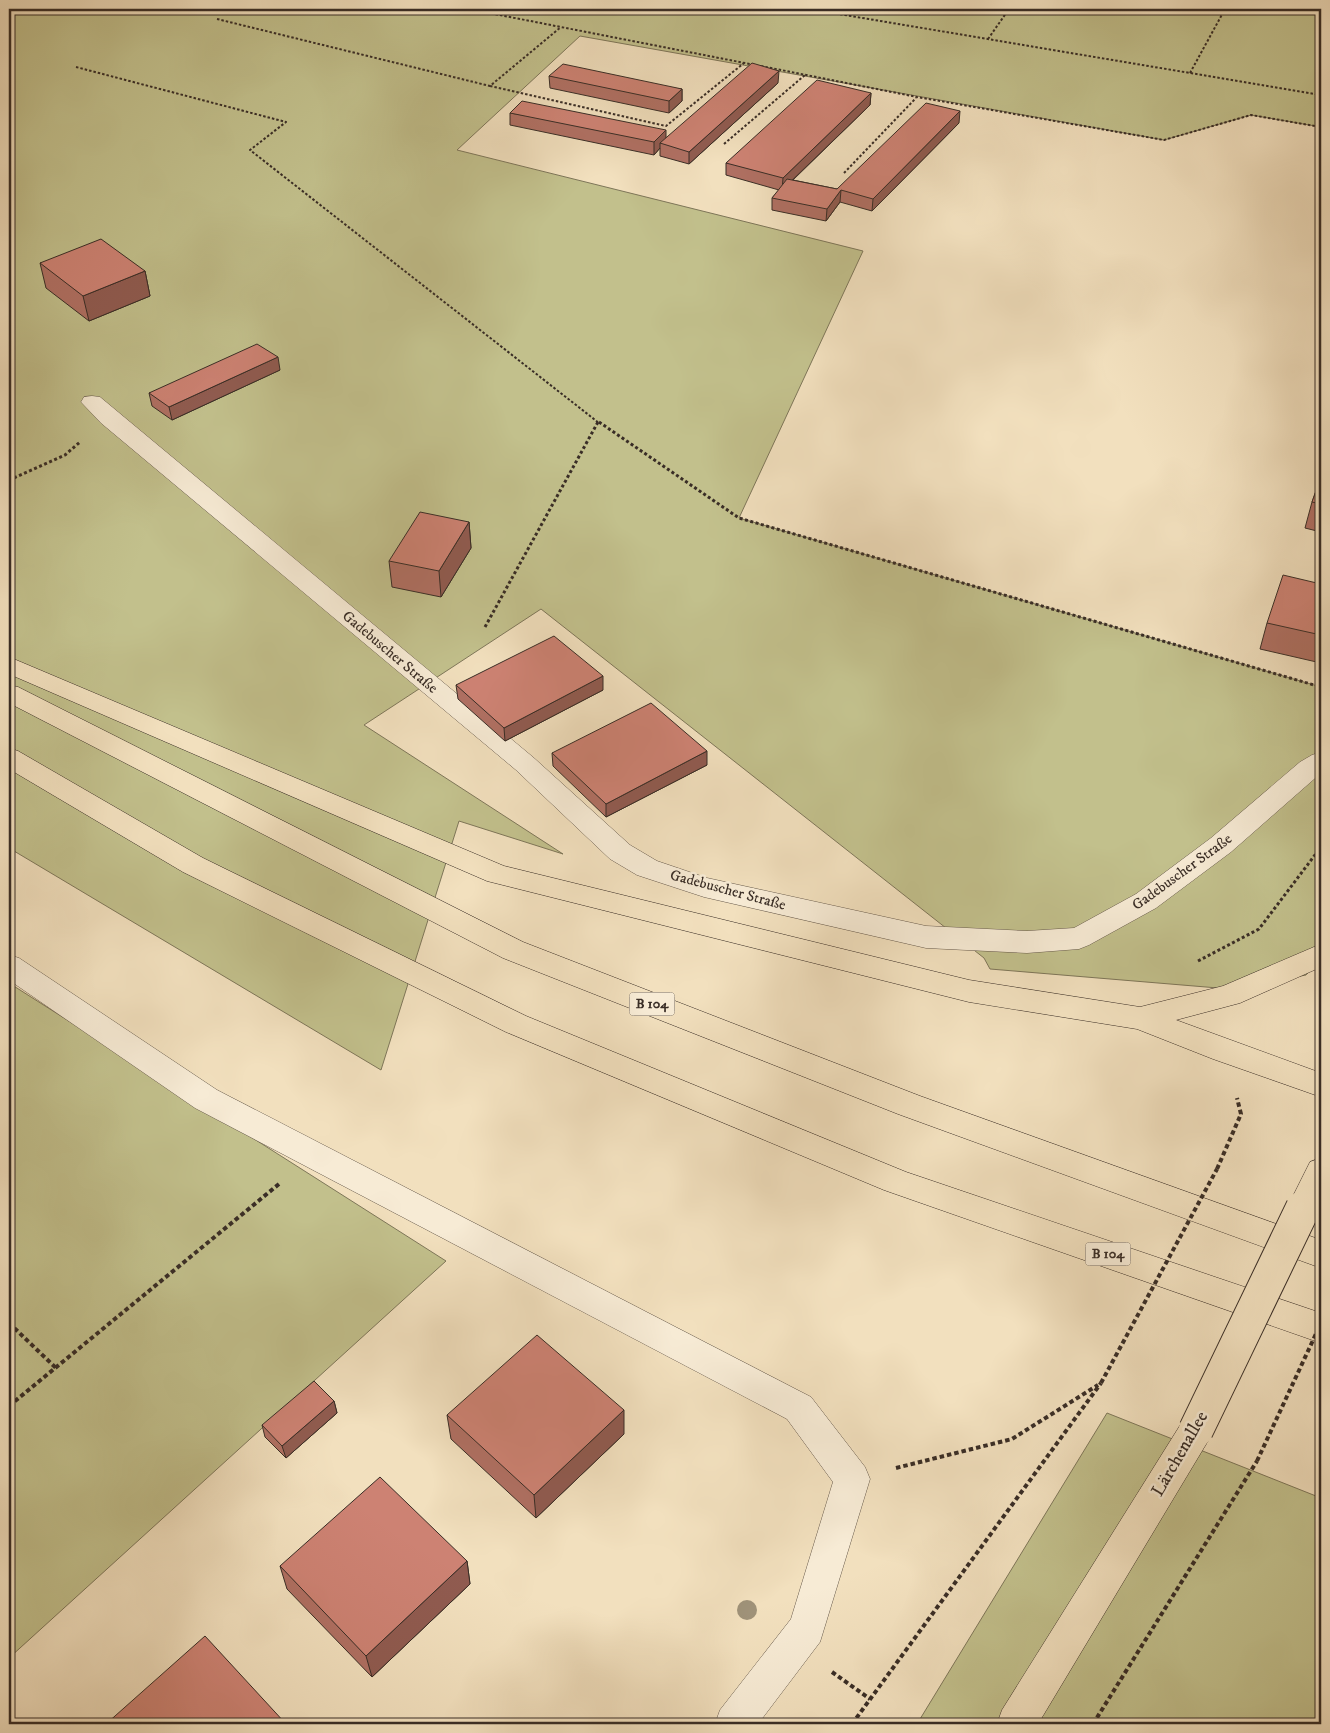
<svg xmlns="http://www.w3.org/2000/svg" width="1330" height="1733" viewBox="0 0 1330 1733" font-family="'IM FELL DW Pica',serif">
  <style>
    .green { fill: #c2c08c; stroke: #7e7659 }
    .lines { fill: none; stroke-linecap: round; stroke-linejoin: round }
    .minor-casing { stroke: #675a4c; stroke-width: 1 }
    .major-casing { stroke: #392d26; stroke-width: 1 }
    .highway-casing { stroke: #392d26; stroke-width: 1 }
    .path-far2 { stroke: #392d26; stroke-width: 2; stroke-dasharray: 2.5 2; stroke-linecap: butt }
    .path-far1 { stroke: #392d26; stroke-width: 3; stroke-dasharray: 3 2.5; stroke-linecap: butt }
    .path { stroke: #392d26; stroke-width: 4; stroke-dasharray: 4.5 3; stroke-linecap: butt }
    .minor { fill: #f7ebd5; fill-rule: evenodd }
    .major { fill: #f2e0be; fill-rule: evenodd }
    .highway { fill: #f2e0be; fill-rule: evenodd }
    .major-bridge-casing { stroke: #392d26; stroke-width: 36; stroke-linecap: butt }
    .path-bridge { stroke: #392d26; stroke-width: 4; stroke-dasharray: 4.5 3; stroke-linecap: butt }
    .major-bridge { stroke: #f2e0be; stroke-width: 34 }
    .tree { fill: #9f9279 }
    .wall { fill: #b07063; stroke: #392d26 }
    .shaded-wall { fill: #905b50; stroke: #392d26 }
    .building { fill: #cd8273; stroke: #392d26 }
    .labels { text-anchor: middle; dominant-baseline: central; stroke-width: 5; stroke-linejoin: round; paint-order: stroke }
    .shield { fill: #f7ebd5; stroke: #72665a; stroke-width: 1 }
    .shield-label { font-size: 14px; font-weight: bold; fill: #392d26 }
    .street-label { font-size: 15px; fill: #392d26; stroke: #f7ebd5 }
    .near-street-label { font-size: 18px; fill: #392d26; stroke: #f7ebd5 }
  </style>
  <rect width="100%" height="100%" fill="#f2e0be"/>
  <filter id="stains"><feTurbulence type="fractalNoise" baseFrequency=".004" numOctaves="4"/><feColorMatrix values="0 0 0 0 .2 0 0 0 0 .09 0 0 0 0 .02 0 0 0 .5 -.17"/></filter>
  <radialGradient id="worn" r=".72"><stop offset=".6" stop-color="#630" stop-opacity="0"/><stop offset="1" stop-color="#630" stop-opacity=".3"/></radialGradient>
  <!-- green -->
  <g class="green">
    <polygon points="9,9 1321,9 1321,127 1251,115 1164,140 580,36 457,150 863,251 739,518 1321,687 1321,958 1306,975 1230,989 990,969 984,958 541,609 364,725 563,854 459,821 381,1070 9,848"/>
    <polygon points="9,983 446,1261 9,1658"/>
    <polygon points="1107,1413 1321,1498 1321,1724 917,1724"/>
  </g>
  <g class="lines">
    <defs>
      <g id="minor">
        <polygon points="92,396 100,397 534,758 630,845 657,861 707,878 926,926 1027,931 1074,928 1136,894 1211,838 1300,762 1312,755 1321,752 1321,773 1231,852 1156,908 1089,945 1079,949 1027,953 926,948 704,897 637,875 610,859 516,770 101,423 81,402 84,397"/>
        <polygon points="9,955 19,958 217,1090 811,1397 865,1467 870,1479 820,1642 758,1724 715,1724 720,1710 791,1619 833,1482 787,1419 195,1108 9,980"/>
      </g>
      <g id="major">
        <polygon points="1321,1158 1321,1203 1314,1217 1303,1221 1292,1217 1287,1208 1310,1162"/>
        <polygon points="1196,1414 1208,1419 1213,1430 1208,1441 1038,1724 997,1724 1002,1710 1184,1419"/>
      </g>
      <g id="highway">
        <polygon points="9,657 504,866 969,980 1140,1007 1223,986 1321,944 1321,967 1240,1003 1176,1020 1321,1073 1321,1097 1213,1059 1137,1029 969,1002 487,881 9,674"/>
        <polygon points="9,685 18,687 523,942 920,1096 1321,1240 1321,1268 898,1114 503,958 9,703"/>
        <polygon points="9,748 18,751 203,858 526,1016 906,1172 1321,1313 1321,1343 884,1190 506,1032 183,872 9,769"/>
      </g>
    </defs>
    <!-- minor casing -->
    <use href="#minor" class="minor-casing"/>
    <!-- major casing -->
    <use href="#major" class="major-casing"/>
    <!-- highway casing -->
    <use href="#highway" class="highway-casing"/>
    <!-- path-far2 -->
    <g class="path-far2">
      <polyline points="469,9 755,65"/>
      <polyline points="809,9 1321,95"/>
      <polyline points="217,19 490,86 561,27"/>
      <polyline points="988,39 1009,9"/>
      <polyline points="761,66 917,97 1164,140 1251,115 1321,127"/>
      <polyline points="76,67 286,122 250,150 599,423"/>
      <polyline points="1190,73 1225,9"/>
      <polyline points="490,86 666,126 744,63"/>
      <polyline points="724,144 805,75"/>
      <polyline points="844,173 916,98"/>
    </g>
    <!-- path-far1 -->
    <g class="path-far1">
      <polyline points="599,422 739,518 1321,687"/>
      <polyline points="9,480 65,455 80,442"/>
      <polyline points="485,627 598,422"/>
      <polyline points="1198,961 1259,929 1321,847"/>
    </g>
    <!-- path -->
    <g class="path">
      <polyline points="1217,1169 1241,1114 1237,1098"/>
      <polyline points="9,1323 56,1368"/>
      <polyline points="9,1406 279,1184"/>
      <polyline points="896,1468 1012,1439 1098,1385"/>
      <polyline points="832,1672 870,1699"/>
      <polyline points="852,1724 1101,1383"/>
      <polyline points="1093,1724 1257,1461"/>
    </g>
    <!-- minor -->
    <use href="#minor" class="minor"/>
    <!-- major -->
    <use href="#major" class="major"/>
    <!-- highway -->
    <use href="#highway" class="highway"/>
    <defs>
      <polyline id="major-bridge" points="1196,1430 1303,1208"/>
    </defs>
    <!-- major-bridge casing -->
    <use href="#major-bridge" class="major-bridge-casing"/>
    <!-- path-bridge -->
    <g class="path-bridge">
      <polyline points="1101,1383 1217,1169"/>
      <polyline points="1257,1461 1321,1323"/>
    </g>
    <!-- major-bridge -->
    <use href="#major-bridge" class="major-bridge"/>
  </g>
  <!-- trees -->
  <circle class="tree" cx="747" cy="1610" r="10"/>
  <!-- wall -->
  <g class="wall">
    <polygon points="549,76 682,89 682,101 669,113 550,88"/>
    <polygon points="778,83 689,164 660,156 660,148 654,155 510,125 510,113 666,138"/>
    <polygon points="871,93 870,105 793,180 837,189 959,123 872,211 840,202 826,221 772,210 772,198 779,190 726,175 726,163"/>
    <polygon points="40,263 145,271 150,296 89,321 46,288"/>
    <polygon points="280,370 172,420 152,406 149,393"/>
    <polygon points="1321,477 1321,532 1305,528 1312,502"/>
    <polygon points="469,522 471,548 441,597 392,587 389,561"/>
    <polygon points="1321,584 1321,663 1260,649 1267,623"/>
    <polygon points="456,685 603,690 505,741 458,699"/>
    <polygon points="552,753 707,765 606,817 553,766"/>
    <polygon points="334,1401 337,1413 286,1458 265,1437 262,1425"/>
    <polygon points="447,1415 624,1434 536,1518 451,1439"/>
    <polygon points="467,1561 470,1584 372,1677 287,1589 280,1566"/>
  </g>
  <!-- shaded-wall -->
  <g class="shaded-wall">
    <polygon points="779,71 778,83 689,164 689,152"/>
    <polygon points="682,89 682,101 669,113 669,101"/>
    <polygon points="871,93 870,105 782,190 783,178"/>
    <polygon points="960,111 959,123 872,211 873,199"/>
    <polygon points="666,130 666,142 660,143 660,148 654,155 654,142"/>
    <polygon points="841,190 840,202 826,221 827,209"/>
    <polygon points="145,271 150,296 89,321 83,296"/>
    <polygon points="278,357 280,370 172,420 169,407"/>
    <polygon points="469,522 471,548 441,597 439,571"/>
    <polygon points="603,676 603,690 505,741 504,728"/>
    <polygon points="707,751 707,765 606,817 606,804"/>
    <polygon points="334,1401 337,1413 286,1458 282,1446"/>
    <polygon points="624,1410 624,1434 536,1518 534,1495"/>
    <polygon points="467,1561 470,1584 372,1677 366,1656"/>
  </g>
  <!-- building -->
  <g class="building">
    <polygon points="752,63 779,71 689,152 660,143"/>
    <polygon points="563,64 682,89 669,101 549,76"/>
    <polygon points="817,80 871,93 783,178 726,163"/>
    <polygon points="522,101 666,130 654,142 510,113"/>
    <polygon points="926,103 960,111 873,199 841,190 827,209 772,198 787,179 837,189"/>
    <polygon points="101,239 145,271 83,296 40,263"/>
    <polygon points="257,344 278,357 169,407 149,393"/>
    <polygon points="1321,477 1321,504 1312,502"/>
    <polygon points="420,512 469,522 439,571 389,561"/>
    <polygon points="1283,575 1321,584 1321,635 1267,623"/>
    <polygon points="554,636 603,676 504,728 456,685"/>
    <polygon points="651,703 707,751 606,804 552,753"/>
    <polygon points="537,1335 624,1410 534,1495 447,1415"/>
    <polygon points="314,1381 334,1401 282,1446 262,1425"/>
    <polygon points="380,1477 467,1561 366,1656 280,1566"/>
    <polygon points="205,1636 286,1724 106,1724"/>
  </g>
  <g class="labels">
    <!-- shield labels -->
    <g class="shield">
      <rect x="629.5" y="992.5" width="45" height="23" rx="4"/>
      <rect x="1085.5" y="1242.5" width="45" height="23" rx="4"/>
    </g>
    <g class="shield-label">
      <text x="652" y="1004">B 104</text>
      <text x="1108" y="1254">B 104</text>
    </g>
    <!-- street labels -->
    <g class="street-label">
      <text transform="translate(390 652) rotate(40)">Gadebuscher Straße</text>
      <text transform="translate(1182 872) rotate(-36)">Gadebuscher Straße</text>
      <text transform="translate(728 890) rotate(15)">Gadebuscher Straße</text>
    </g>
    <!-- near-street labels -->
    <g class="near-street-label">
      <text transform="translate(1180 1454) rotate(-60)">Lärchenallee</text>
    </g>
  </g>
  <!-- margin -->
  <rect width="1330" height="1733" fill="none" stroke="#f2e0be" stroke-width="30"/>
  <rect x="10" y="10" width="1310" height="1713" fill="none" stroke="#392d26" stroke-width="2.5"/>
  <rect x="15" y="15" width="1300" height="1703" fill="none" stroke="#392d26"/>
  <rect width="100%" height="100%" filter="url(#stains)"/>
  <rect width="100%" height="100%" fill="url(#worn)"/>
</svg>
